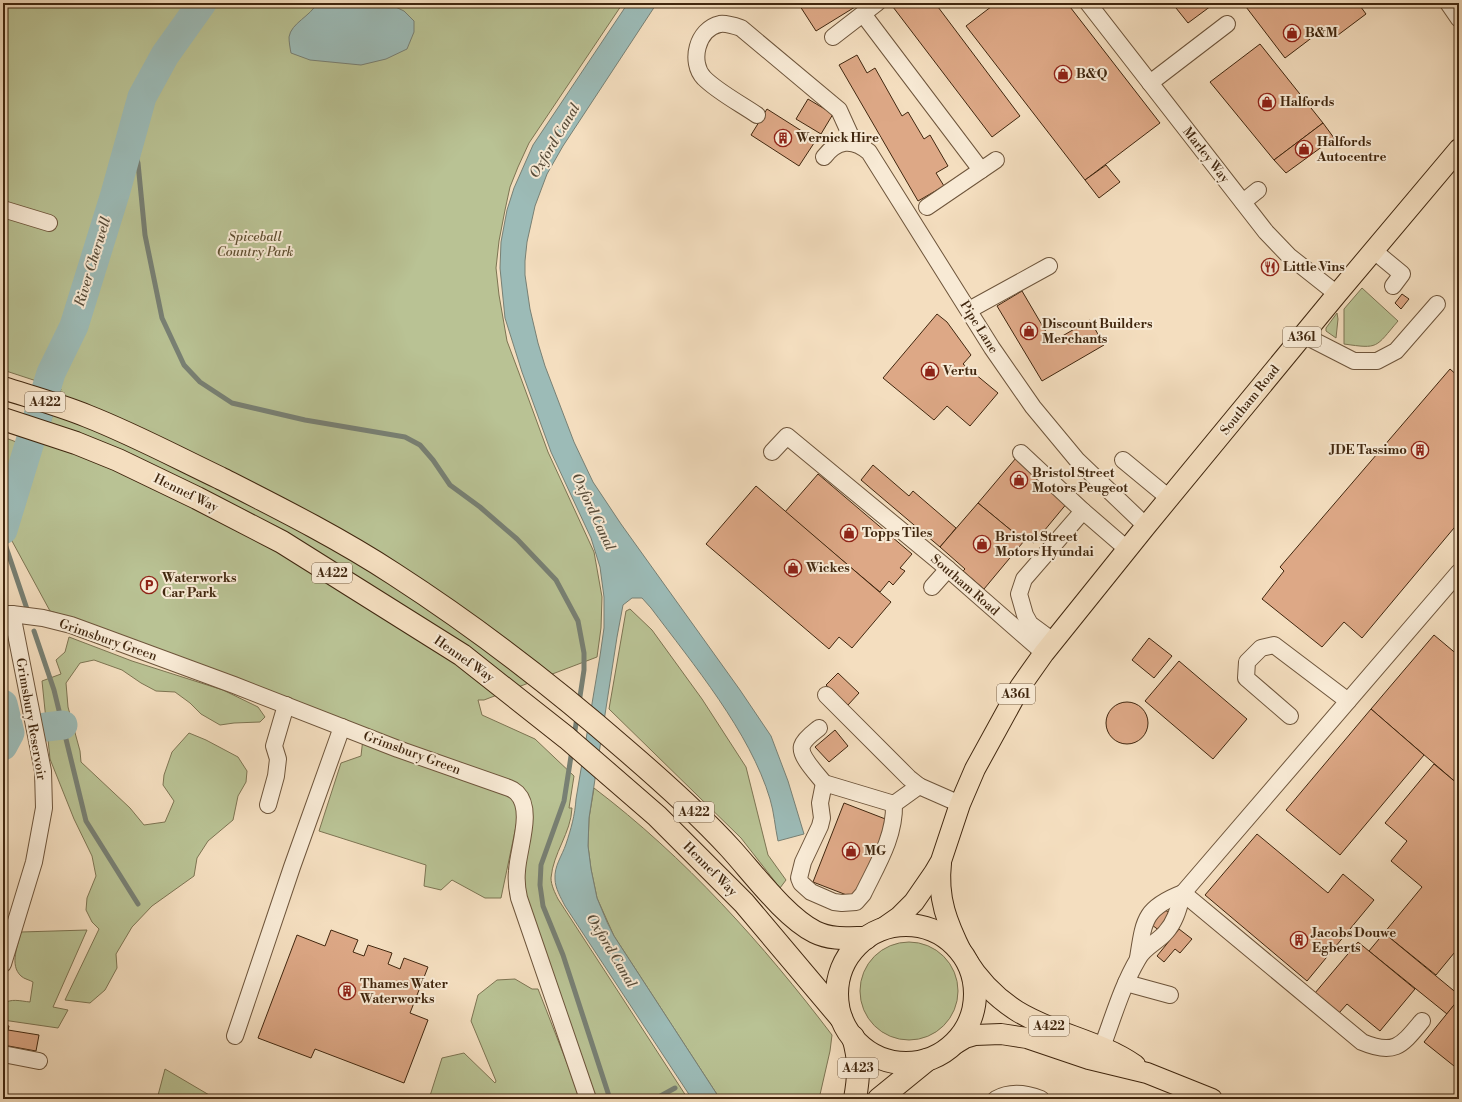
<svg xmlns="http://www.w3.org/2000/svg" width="1462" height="1102" viewBox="0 0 1462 1102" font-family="'Libre Bodoni',serif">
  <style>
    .green { fill: #b9c294; stroke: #7d7452 }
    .water { fill: #9cbbb7; stroke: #788074 }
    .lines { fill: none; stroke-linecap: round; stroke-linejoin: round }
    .stream { stroke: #788074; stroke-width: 5 }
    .river { stroke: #9cbbb7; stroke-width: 29 }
    .building { fill: #dda886; stroke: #41270f }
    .minor-casing { stroke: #6e553b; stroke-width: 18 }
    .major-casing { stroke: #41270f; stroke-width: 22 }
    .highway-casing { stroke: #41270f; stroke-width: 24 }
    .minor { stroke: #f8ead5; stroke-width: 16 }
    .major { stroke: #f4debf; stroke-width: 20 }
    .highway { stroke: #f4debf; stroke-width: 22 }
    .labels { text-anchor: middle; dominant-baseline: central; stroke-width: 4; stroke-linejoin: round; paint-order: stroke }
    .shield { fill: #f8ead5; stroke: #78624a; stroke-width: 1 }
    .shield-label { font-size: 12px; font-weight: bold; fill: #41270f }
    .poi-label { font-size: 13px; font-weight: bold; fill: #41270f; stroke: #f8ead5; text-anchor: start }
    .street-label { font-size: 13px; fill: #41270f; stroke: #f8ead5 }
    .park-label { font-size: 13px; font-style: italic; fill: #5f4e30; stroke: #f8ead5 }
    .water-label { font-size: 14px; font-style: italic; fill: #584c39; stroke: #f8ead5 }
  </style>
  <rect width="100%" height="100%" fill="#f4debf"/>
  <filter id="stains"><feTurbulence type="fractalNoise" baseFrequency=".005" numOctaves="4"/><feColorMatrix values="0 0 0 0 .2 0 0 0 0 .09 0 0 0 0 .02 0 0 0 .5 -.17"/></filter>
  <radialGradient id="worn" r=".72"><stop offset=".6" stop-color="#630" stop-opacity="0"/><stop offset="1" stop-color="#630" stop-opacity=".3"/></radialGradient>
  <!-- green -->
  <g class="green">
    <path d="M3 3H623L529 143 518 167 510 187 505 210 499 241 496 268 499 295 507 341 519 373 548 452 594 552 602 597 601 628 597 657 484 700H478L482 715 535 739 574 776 569 808H572C571 833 553 853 551 878 551 885 555 893 558 899L688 1099H591L520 881V807L501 898H485L452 880 441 890 424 886 426 865 319 831 341 763 361 756 364 729 79 620 50 611 12 541 61 389 3 370Z"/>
    <path d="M1362 288 1398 321C1375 348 1379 349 1344 344V309Z"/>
    <polygon points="1337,313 1338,319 1336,338 1326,331 1326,328"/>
    <polygon points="3,437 19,443 24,447 3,515"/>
    <polygon points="630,609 652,630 702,699 746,767 768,855 786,880 780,888 741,838 609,709 626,611"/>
    <polygon points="69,637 132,661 223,690 258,707 265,717 260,722 234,723 220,725 201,714 190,703 175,692 156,691 141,683 122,670 94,660 80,663 66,683 68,707 80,751 81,762 130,808 144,825 165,822 174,801 163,785 164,775 172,752 189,733 206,740 238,757 247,771 246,782 238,796 233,820 208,841 197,858 194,876 152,906 132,927 116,954 117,968 105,990 90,1003 65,1000 99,929 92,922 86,910 87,898 96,876 92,856 74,819 50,759 42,681 61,674 56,660 65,652"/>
    <path d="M594 788C685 857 763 944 832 1035L830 1051 819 1099H720L614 936 597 898 591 869 588 846 589 818Z"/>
    <path d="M87 930 53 1007 68 1010 58 1028 3 1020V1004C11 998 20 1001 30 1002L33 982C30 980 24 979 21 976 9 965 18 945 21 932Z"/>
    <circle cx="909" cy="991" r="49"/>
    <polygon points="515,979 532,989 538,989 581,1099 429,1099 442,1058 464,1053 495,1083 496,1081 471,1021 478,995 497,980"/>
    <polygon points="165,1069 216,1099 157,1099"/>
  </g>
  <!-- water -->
  <g class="water">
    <path d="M317 3H387L404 11 414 21V32L407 49 386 59 361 65 310 60 291 53C290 48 289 42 289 37 291 23 311 16 317 3Z"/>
    <path d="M628 3H657L563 146 547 174 535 206 527 242 525 261V275L530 309 538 343 545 366 574 442 593 482 621 524 740 690 771 736 788 781 804 834 778 841C775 827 774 812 770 799 750 732 693 664 651 608L642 598H632L623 605 617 637 589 818 588 846 591 869 597 898 607 922 614 936 720 1099H692L565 906C561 898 555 888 555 879 554 866 562 856 566 844 571 829 575 815 576 799L600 656 604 628V597L600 567 591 538 551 452 522 372 505 318 500 268 501 242 507 210 514 188 533 145Z"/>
  </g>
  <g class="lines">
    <!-- stream -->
    <g class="stream">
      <polyline points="130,139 138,163 145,235 162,318 184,365 200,382 232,403 305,420 405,437 420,445 433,460 450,485 480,507 517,539 556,580 578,621 584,653 584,670 579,703"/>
      <polyline points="3,538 27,609"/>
      <polyline points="34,631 54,690 86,821 138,904"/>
      <polyline points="574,737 577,717"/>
      <polyline points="572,750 564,801 541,865 540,885 543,906 563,955 610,1099"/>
      <polyline points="655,1099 675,1088"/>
    </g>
    <!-- river -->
    <g class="river">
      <polyline points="3,530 51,373 74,326 115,194 142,97 165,55 202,3"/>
      <polyline points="3,704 10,733 3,746"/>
      <polyline points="46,727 63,725"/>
    </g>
  </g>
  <!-- building -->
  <g class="building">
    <polygon points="798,3 853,3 855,7 816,31"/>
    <polygon points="899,3 935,3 1020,116 992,137 893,7"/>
    <polygon points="996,3 1067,3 1160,123 1085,180 966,26"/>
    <polygon points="1172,3 1215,3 1188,23"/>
    <polygon points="1243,3 1358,3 1366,14 1334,38 1326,27 1285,58"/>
    <polygon points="1260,44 1323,123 1274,160 1210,82"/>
    <polygon points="857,55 867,73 875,68 902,116 908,112 924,139 930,135 948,166 936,173 944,186 918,201 839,65"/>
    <polygon points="808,99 833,114 821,134 796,119"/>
    <polygon points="767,109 816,140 799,166 751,135"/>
    <polygon points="1323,123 1334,138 1286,173 1274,160"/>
    <polygon points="1106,165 1120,182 1099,198 1085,180"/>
    <polygon points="1271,259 1278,269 1270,275 1263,265"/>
    <polygon points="1022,291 1052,342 1090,320 1104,345 1042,381 997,306"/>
    <polygon points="1402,294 1409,299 1401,309 1395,303"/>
    <polygon points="937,314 947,322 971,355 963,364 998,393 970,426 947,406 934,420 883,378"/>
    <polygon points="1450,369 1459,377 1459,522 1362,638 1344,622 1322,647 1262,599 1284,571 1280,567"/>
    <polygon points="1016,458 1068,502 1034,543 1027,538 1024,541 978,503"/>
    <polygon points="873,465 909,496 913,491 956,528 940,547 861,480"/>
    <polygon points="818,474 912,554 900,568 905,571 893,585 889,581 880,592 785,512"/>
    <polygon points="756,486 891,602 852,648 839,637 829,649 706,544"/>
    <polygon points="978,503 1024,541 984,589 963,571 965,569 940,547"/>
    <polygon points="1434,635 1459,656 1459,785 1371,709"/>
    <polygon points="1149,638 1172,656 1154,678 1132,660"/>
    <polygon points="1179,661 1247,719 1213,759 1145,701"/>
    <polygon points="838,673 859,693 848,705 826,685"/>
    <circle cx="1127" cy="723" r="21"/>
    <polygon points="1371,709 1424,755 1340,855 1286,810"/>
    <polygon points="835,730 848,746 829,762 815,747"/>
    <polygon points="1434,764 1459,785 1459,947 1436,975 1384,933 1422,887 1391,861 1407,841 1385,823"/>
    <polygon points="844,803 888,820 857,899 813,882"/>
    <polygon points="1257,834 1328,893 1343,874 1374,900 1307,981 1205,895"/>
    <polygon points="1164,909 1173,916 1160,931 1152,925"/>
    <polygon points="1179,929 1192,939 1180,953 1175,949 1164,962 1157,956"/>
    <polygon points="331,930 358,940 353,952 364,956 368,945 392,953 388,964 400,969 404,958 428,967 410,1013 428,1020 404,1083 315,1049 311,1058 258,1038 297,935 325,946"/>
    <polygon points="1384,933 1459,995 1459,999 1447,1014 1369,951"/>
    <polygon points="1358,942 1415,989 1380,1031 1347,1004 1339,1013 1315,993"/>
    <polygon points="1458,1000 1459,1060 1454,1066 1424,1042"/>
    <polygon points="3,1025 9,1026 8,1030 39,1035 36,1051 3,1045"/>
  </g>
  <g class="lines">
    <defs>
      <g id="minor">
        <polyline points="1088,3 1266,232 1289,256 1337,294"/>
        <polyline points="1448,3 1459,19"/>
        <polyline points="863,14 981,170"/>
        <polyline points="833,37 877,3"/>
        <polyline points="1150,83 1227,24"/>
        <path d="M757 115C741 104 718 92 704 78 689 62 697 29 720 24 726 23 735 26 741 28L839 110 854 143"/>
        <path d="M824 157C837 140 852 138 869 152L992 348 1033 407 1077 460 1146 526"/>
        <polyline points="1243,202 1258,190"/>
        <polyline points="927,207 996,160"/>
        <polyline points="3,209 49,223"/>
        <polyline points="1373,250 1402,274 1393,286"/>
        <polyline points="969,310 1049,266"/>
        <polyline points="1304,334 1313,340 1354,361 1377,361 1396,351 1437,304"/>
        <polyline points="772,452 787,436 948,569 1044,653"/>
        <polyline points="1021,453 1083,511 1127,549"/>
        <polyline points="1123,460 1169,498"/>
        <polyline points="932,587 948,569"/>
        <path d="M3 614H12L43 618 71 625 101 636 234 685 398 749 509 788C512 789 515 791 517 793 534 810 518 849 517 871 516 880 517 889 519 898L588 1099"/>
        <polyline points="1053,641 1030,624 1025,615 1019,594 1024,579 1083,511"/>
        <polyline points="826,695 909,778 919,786 960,804"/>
        <polyline points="1290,716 1246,678 1247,662 1261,648 1274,645 1348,701"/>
        <path d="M819 728C814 732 804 739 802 746 799 756 818 775 824 783"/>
        <path d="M894 804 824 783 820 803 822 818 820 826 803 862 799 878 801 883 811 892 834 902 842 903 856 902 863 894C877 865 895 837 894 804L919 786"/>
        <polyline points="268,805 276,776 278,759 274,746 286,705"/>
        <path d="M1183 893 1362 1042C1395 1056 1402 1045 1422 1021"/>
        <path d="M1138 958C1144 920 1144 908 1183 893"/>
        <polyline points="3,964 34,862 44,808 43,771 12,614"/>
        <polyline points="1126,983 1170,995"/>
        <polyline points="235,1036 292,867 342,727"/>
        <path d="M1102 1047C1113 1018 1122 986 1138 959 1144 947 1158 942 1166 932 1176 921 1179 906 1183 893L1459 572"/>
        <polyline points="3,1054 39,1061"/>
        <path d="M996 1099C1010 1091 1026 1093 1041 1099"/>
      </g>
      <g id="major">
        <path d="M941 863C937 898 947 923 963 955"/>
        <polyline points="879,931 899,917 914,902 934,873 941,861 960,804 975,769 1020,687 1044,653 1146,526 1337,294 1459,149"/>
        <path d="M966 959C979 980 995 997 1017 1011 1054 1034 1099 1040 1135 1065"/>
        <polyline points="950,1047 965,1038 975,1035 1001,1034 1027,1038 1089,1059 1147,1073 1212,1099"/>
      </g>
      <g id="highway">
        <path d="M3 388C31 397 60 405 87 416 133 434 176 457 220 478 279 508 339 538 394 574 476 627 554 687 627 751 663 782 698 813 730 848 753 873 785 917 815 932 831 940 849 938 866 938"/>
        <polyline points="3,419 76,443 118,460 197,498 282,542 462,655 567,738 657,816 744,903 841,1018"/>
        <circle cx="906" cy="994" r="69"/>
        <path d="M853 1037C860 1060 859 1076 855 1099"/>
        <polyline points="879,1099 927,1060"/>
      </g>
    </defs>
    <!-- minor casing -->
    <use href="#minor" class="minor-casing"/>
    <!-- major casing -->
    <use href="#major" class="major-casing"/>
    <!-- highway casing -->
    <use href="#highway" class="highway-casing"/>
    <!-- minor -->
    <use href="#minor" class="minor"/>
    <!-- major -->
    <use href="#major" class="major"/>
    <!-- highway -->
    <use href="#highway" class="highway"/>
  </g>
  <!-- icons -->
  <defs>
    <symbol id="shop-ring" viewBox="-11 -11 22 22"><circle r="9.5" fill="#f8ead5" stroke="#8f2418" stroke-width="1.5"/><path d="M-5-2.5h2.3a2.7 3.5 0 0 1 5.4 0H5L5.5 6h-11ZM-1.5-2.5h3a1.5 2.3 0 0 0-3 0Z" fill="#8f2418"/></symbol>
    <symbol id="building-ring" viewBox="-11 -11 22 22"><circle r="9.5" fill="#f8ead5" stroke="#8f2418" stroke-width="1.5"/><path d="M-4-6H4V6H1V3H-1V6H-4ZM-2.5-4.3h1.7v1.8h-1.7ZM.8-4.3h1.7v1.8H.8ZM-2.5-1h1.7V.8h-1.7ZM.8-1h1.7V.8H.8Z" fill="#8f2418"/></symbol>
    <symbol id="restaurant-ring" viewBox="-11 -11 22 22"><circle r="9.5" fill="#f8ead5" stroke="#8f2418" stroke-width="1.5"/><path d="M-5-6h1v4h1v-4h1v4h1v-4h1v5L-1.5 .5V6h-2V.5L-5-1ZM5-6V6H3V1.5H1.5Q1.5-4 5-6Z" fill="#8f2418"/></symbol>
    <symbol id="parking-ring" viewBox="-11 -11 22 22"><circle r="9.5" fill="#f8ead5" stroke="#8f2418" stroke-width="1.5"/><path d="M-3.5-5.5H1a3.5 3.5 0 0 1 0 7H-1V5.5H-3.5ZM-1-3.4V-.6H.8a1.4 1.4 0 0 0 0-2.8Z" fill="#8f2418"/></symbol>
  </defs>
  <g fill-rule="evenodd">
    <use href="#shop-ring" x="1282" y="23" width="20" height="20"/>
    <use href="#shop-ring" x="1053" y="64" width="20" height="20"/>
    <use href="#shop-ring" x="1257" y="92" width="20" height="20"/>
    <use href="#building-ring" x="773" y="128" width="20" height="20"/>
    <use href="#shop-ring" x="1294" y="139" width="20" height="20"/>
    <use href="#restaurant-ring" x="1260" y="257" width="20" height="20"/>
    <use href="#shop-ring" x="1019" y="321" width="20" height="20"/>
    <use href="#shop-ring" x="920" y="361" width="20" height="20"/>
    <use href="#building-ring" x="1410" y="440" width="20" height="20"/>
    <use href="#shop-ring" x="1009" y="470" width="20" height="20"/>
    <use href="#shop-ring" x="839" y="523" width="20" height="20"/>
    <use href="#shop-ring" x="972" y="534" width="20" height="20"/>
    <use href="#shop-ring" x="783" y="558" width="20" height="20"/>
    <use href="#parking-ring" x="139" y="575" width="20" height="20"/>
    <use href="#shop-ring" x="841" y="841" width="20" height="20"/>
    <use href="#building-ring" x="1289" y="930" width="20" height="20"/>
    <use href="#building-ring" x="337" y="981" width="20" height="20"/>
  </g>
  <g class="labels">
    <!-- shield labels -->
    <g class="shield">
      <rect x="1283" y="327" width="38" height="20" rx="3"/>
      <rect x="25" y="392" width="40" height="20" rx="3"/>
      <rect x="312" y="563" width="40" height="20" rx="3"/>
      <rect x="997" y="684" width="38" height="20" rx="3"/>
      <rect x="674" y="802" width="40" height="20" rx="3"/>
      <rect x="1029" y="1016" width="40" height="20" rx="3"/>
      <rect x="838" y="1058" width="40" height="20" rx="3"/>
    </g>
    <g class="shield-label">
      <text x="1302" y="337">A361</text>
      <text x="45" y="402">A422</text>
      <text x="332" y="573">A422</text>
      <text x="1016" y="694">A361</text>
      <text x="694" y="812">A422</text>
      <text x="1049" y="1026">A422</text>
      <text x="858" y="1068">A423</text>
    </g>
    <!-- poi labels -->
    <g class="poi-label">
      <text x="1305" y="33">B&amp;M</text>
      <text x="1076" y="74">B&amp;Q</text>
      <text x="1280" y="102">Halfords</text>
      <text x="796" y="138">Wernick Hire</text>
      <text x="1317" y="142">Halfords<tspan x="1317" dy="15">Autocentre</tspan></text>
      <text x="1283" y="267">Little Vins</text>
      <text x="1042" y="324">Discount Builders<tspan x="1042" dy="15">Merchants</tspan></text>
      <text x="943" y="371">Vertu</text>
      <text x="1407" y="450" text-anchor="end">JDE Tassimo</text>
      <text x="1032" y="473">Bristol Street<tspan x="1032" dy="15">Motors Peugeot</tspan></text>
      <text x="862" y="533">Topps Tiles</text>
      <text x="995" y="537">Bristol Street<tspan x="995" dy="15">Motors Hyundai</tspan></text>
      <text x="806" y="568">Wickes</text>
      <text x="162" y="578">Waterworks<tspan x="162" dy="15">Car Park</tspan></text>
      <text x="864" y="851">MG</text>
      <text x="1312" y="933">Jacobs Douwe<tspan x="1312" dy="15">Egberts</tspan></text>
      <text x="360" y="984">Thames Water<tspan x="360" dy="15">Waterworks</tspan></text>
    </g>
    <!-- street labels -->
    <g class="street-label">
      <text transform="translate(1206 155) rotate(52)">Marley Way</text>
      <text transform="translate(979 327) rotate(58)">Pipe Lane</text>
      <text transform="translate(1250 400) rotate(-51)">Southam Road</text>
      <text transform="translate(186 493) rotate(26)">Hennef Way</text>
      <text transform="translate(965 585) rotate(41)">Southam Road</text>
      <text transform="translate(108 640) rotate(19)">Grimsbury Green</text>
      <text transform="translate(464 659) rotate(35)">Hennef Way</text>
      <text transform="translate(31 719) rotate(80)">Grimsbury Reservoir</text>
      <text transform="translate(412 753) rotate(20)">Grimsbury Green</text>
      <text transform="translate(710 869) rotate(45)">Hennef Way</text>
    </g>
    <!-- park labels -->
    <g class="park-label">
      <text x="255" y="237">Spiceball<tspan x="255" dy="15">Country Park</tspan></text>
    </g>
    <!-- water labels -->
    <g class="water-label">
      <text transform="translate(555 141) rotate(-59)">Oxford Canal</text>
      <text transform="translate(93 262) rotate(-73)">River Cherwell</text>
      <text transform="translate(593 512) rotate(65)">Oxford Canal</text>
      <text transform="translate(611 951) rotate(59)">Oxford Canal</text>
    </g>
  </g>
  <!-- margin -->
  <rect width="1462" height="1102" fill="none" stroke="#f4debf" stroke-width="16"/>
  <rect x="4" y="4" width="1454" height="1094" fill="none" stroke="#41270f" stroke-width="2"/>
  <rect x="8" y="8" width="1446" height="1086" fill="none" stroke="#41270f"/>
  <rect width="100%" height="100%" filter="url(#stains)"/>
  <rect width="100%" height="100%" fill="url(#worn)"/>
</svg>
